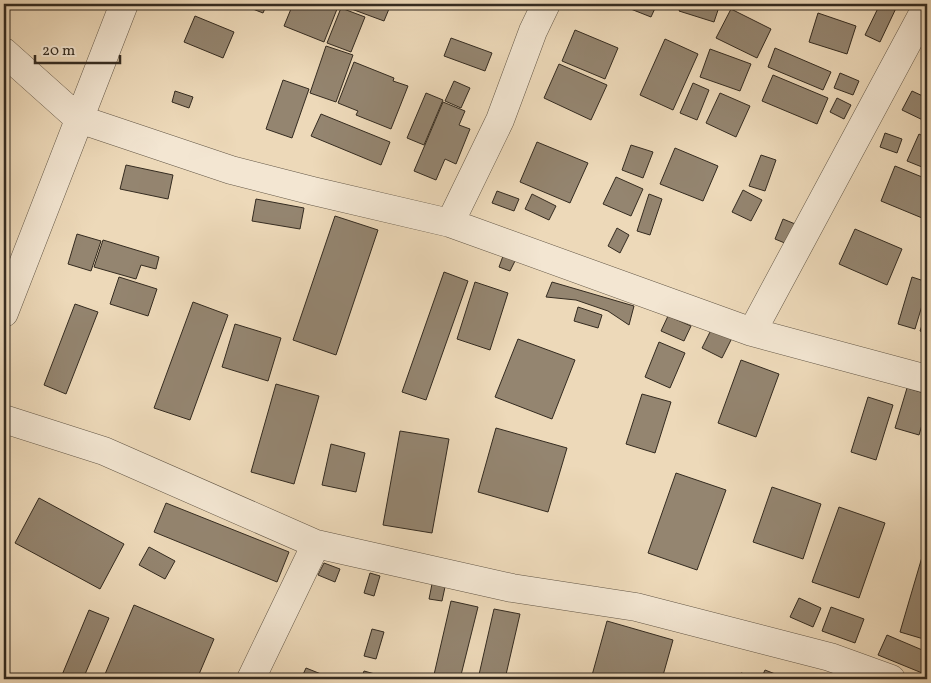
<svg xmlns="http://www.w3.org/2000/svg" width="931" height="683" viewBox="0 0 931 683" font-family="Vollkorn,serif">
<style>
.building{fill:#948570;stroke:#342b20}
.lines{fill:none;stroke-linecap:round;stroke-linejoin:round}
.minor-casing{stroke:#625646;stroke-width:29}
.minor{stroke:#f3e6d2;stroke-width:28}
</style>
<rect width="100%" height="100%" fill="#edd9b9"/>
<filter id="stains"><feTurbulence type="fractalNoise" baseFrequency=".004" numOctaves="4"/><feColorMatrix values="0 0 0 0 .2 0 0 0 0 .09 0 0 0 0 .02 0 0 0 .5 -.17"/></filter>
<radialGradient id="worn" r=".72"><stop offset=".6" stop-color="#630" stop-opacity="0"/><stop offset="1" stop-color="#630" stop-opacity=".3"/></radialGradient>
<path class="building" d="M 240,4 L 267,4 L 263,13 Z
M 293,4 L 339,4 L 324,42 L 284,26 Z
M 347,4 L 391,4 L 384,21 L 346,7 Z
M 618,4 L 657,4 L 651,17 Z
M 682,4 L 720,4 L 714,22 L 679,11 Z
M 880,4 L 898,4 L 880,42 L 865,35 Z
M 341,8 L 365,17 L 351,52 L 327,43 Z
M 731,9 L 771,29 L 757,58 L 716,38 Z
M 818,13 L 856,26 L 847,54 L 809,42 Z
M 195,16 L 234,32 L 223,58 L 184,42 Z
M 575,30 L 618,48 L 605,79 L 562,61 Z
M 451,38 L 492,53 L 485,71 L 444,56 Z
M 665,39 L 698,54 L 673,110 L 640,95 Z
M 326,46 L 353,55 L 336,102 L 310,93 Z
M 775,48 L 831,72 L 823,90 L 768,67 Z
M 710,49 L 751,64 L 740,91 L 700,77 Z
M 354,62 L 394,78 L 393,81 L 408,86 L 391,129 L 356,115 L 358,111 L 338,103 Z
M 559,64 L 607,85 L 591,120 L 544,98 Z
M 927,65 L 927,80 L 922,77 Z
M 840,73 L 859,81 L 853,95 L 834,88 Z
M 773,75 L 828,98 L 817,124 L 762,101 Z
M 283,80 L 309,89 L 292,138 L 266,129 Z
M 454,81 L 470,88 L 461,108 L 445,101 Z
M 693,83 L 709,90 L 697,120 L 680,113 Z
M 175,91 L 193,97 L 189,108 L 172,102 Z
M 912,91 L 927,98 L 927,122 L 902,110 Z
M 426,93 L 443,100 L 424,145 L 407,138 Z
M 720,93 L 750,106 L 736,137 L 706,123 Z
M 837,98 L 851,105 L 844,119 L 830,112 Z
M 443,102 L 465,111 L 459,125 L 470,129 L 456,164 L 445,159 L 436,180 L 414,171 Z
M 321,114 L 390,142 L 381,165 L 311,136 Z
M 885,133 L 902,139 L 897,153 L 880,147 Z
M 919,134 L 927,138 L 927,169 L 907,161 Z
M 537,142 L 588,163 L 570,203 L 520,182 Z
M 631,145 L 653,152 L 643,178 L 622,170 Z
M 675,148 L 718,166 L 703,201 L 660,184 Z
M 761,155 L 776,160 L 765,191 L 749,186 Z
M 126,165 L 173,175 L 168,199 L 120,189 Z
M 895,166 L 927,179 L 927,220 L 881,201 Z
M 616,177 L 643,189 L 631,216 L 603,204 Z
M 743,190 L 762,200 L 751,221 L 732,212 Z
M 497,191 L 519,199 L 514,211 L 492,203 Z
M 532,194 L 556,206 L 549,220 L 525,209 Z
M 649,194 L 662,199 L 650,235 L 637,231 Z
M 256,199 L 304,208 L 300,229 L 252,221 Z
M 335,216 L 378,230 L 336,355 L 293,340 Z
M 783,219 L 800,226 L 792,246 L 775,239 Z
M 617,228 L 629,235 L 620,253 L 608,246 Z
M 855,229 L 902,249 L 887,285 L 839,264 Z
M 77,234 L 101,241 L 91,271 L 68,264 Z
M 103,240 L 159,257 L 156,269 L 141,265 L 136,279 L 94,267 Z
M 503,256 L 515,261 L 510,271 L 499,267 Z
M 444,272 L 468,281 L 426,400 L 402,392 Z
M 119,277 L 157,289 L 148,316 L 110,304 Z
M 912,277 L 927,282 L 927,289 L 915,329 L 898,324 Z
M 475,282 L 508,293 L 490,350 L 457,339 Z
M 552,282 L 634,306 L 629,325 L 608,311 L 576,300 L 546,297 Z
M 193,302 L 228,315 L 190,420 L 154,408 Z
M 75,304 L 98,312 L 66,394 L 44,385 Z
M 578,307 L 602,315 L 598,328 L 574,321 Z
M 927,311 L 927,334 L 920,331 Z
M 668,316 L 691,326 L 684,341 L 661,331 Z
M 235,324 L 281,338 L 268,381 L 222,367 Z
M 712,328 L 732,338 L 722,358 L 702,348 Z
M 518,339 L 575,360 L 552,419 L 495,397 Z
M 659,342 L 685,353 L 670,388 L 645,377 Z
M 741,360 L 779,374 L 756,437 L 718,423 Z
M 276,384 L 319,396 L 294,484 L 251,472 Z
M 907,388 L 927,394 L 927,408 L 919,435 L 895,428 Z
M 642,394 L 671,402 L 655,453 L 626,444 Z
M 868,397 L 893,405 L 876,460 L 851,452 Z
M 496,428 L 567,448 L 548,512 L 478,492 Z
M 400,431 L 449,439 L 432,533 L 383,525 Z
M 331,444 L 365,453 L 356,492 L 322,485 Z
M 676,473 L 726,490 L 697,570 L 648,553 Z
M 772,487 L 821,504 L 803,559 L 753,542 Z
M 39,498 L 124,544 L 100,589 L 15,543 Z
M 166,503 L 289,552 L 277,582 L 154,532 Z
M 839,507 L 885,523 L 859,598 L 812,582 Z
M 927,540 L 927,640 L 900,632 Z
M 149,547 L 175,561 L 165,579 L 139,565 Z
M 324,563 L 340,569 L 335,582 L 318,575 Z
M 370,573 L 380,576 L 374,596 L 364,593 Z
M 432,584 L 445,587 L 442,601 L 429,599 Z
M 799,598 L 821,608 L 813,627 L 790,617 Z
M 451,601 L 478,607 L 460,679 L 433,679 Z
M 134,605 L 214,639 L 197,679 L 103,679 Z
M 831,607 L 864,619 L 855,643 L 822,631 Z
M 494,609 L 520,614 L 505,679 L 478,679 Z
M 89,610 L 109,618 L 83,679 L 73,679 L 62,675 Z
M 607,621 L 673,640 L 662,679 L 591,679 Z
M 372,629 L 384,632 L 376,659 L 364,656 Z
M 887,635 L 927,652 L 927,675 L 878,655 Z
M 306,668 L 331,678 L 330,679 L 301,679 Z
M 765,670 L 788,679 L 761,679 Z
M 364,671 L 393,679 L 361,679 Z
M 741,673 L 752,676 L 751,679 L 739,679 Z"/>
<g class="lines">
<g class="minor-casing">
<path id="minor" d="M 4,52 L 79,119 L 231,170 L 313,191 L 450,223 L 752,332 L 927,379
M 450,223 L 500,120 L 533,31 L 546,4
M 4,313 L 124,4
M 752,332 L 927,6
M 4,419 L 104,451 L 316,544 L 512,588 L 636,607 L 830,657 L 891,679
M 251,679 L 316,544"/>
</g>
<use href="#minor" class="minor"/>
</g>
<rect width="931" height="683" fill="none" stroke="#edd9b9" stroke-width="20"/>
<rect x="5" y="5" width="921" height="673" fill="none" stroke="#342b20" stroke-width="2.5"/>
<rect x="10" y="10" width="911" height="663" fill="none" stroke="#342b20"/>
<path d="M35 55v8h85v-8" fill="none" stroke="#342b20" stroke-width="2.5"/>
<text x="42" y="55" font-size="15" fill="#342b20" stroke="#f3e6d2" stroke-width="4" paint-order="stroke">20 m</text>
<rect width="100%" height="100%" filter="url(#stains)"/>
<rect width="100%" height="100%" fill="url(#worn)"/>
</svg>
